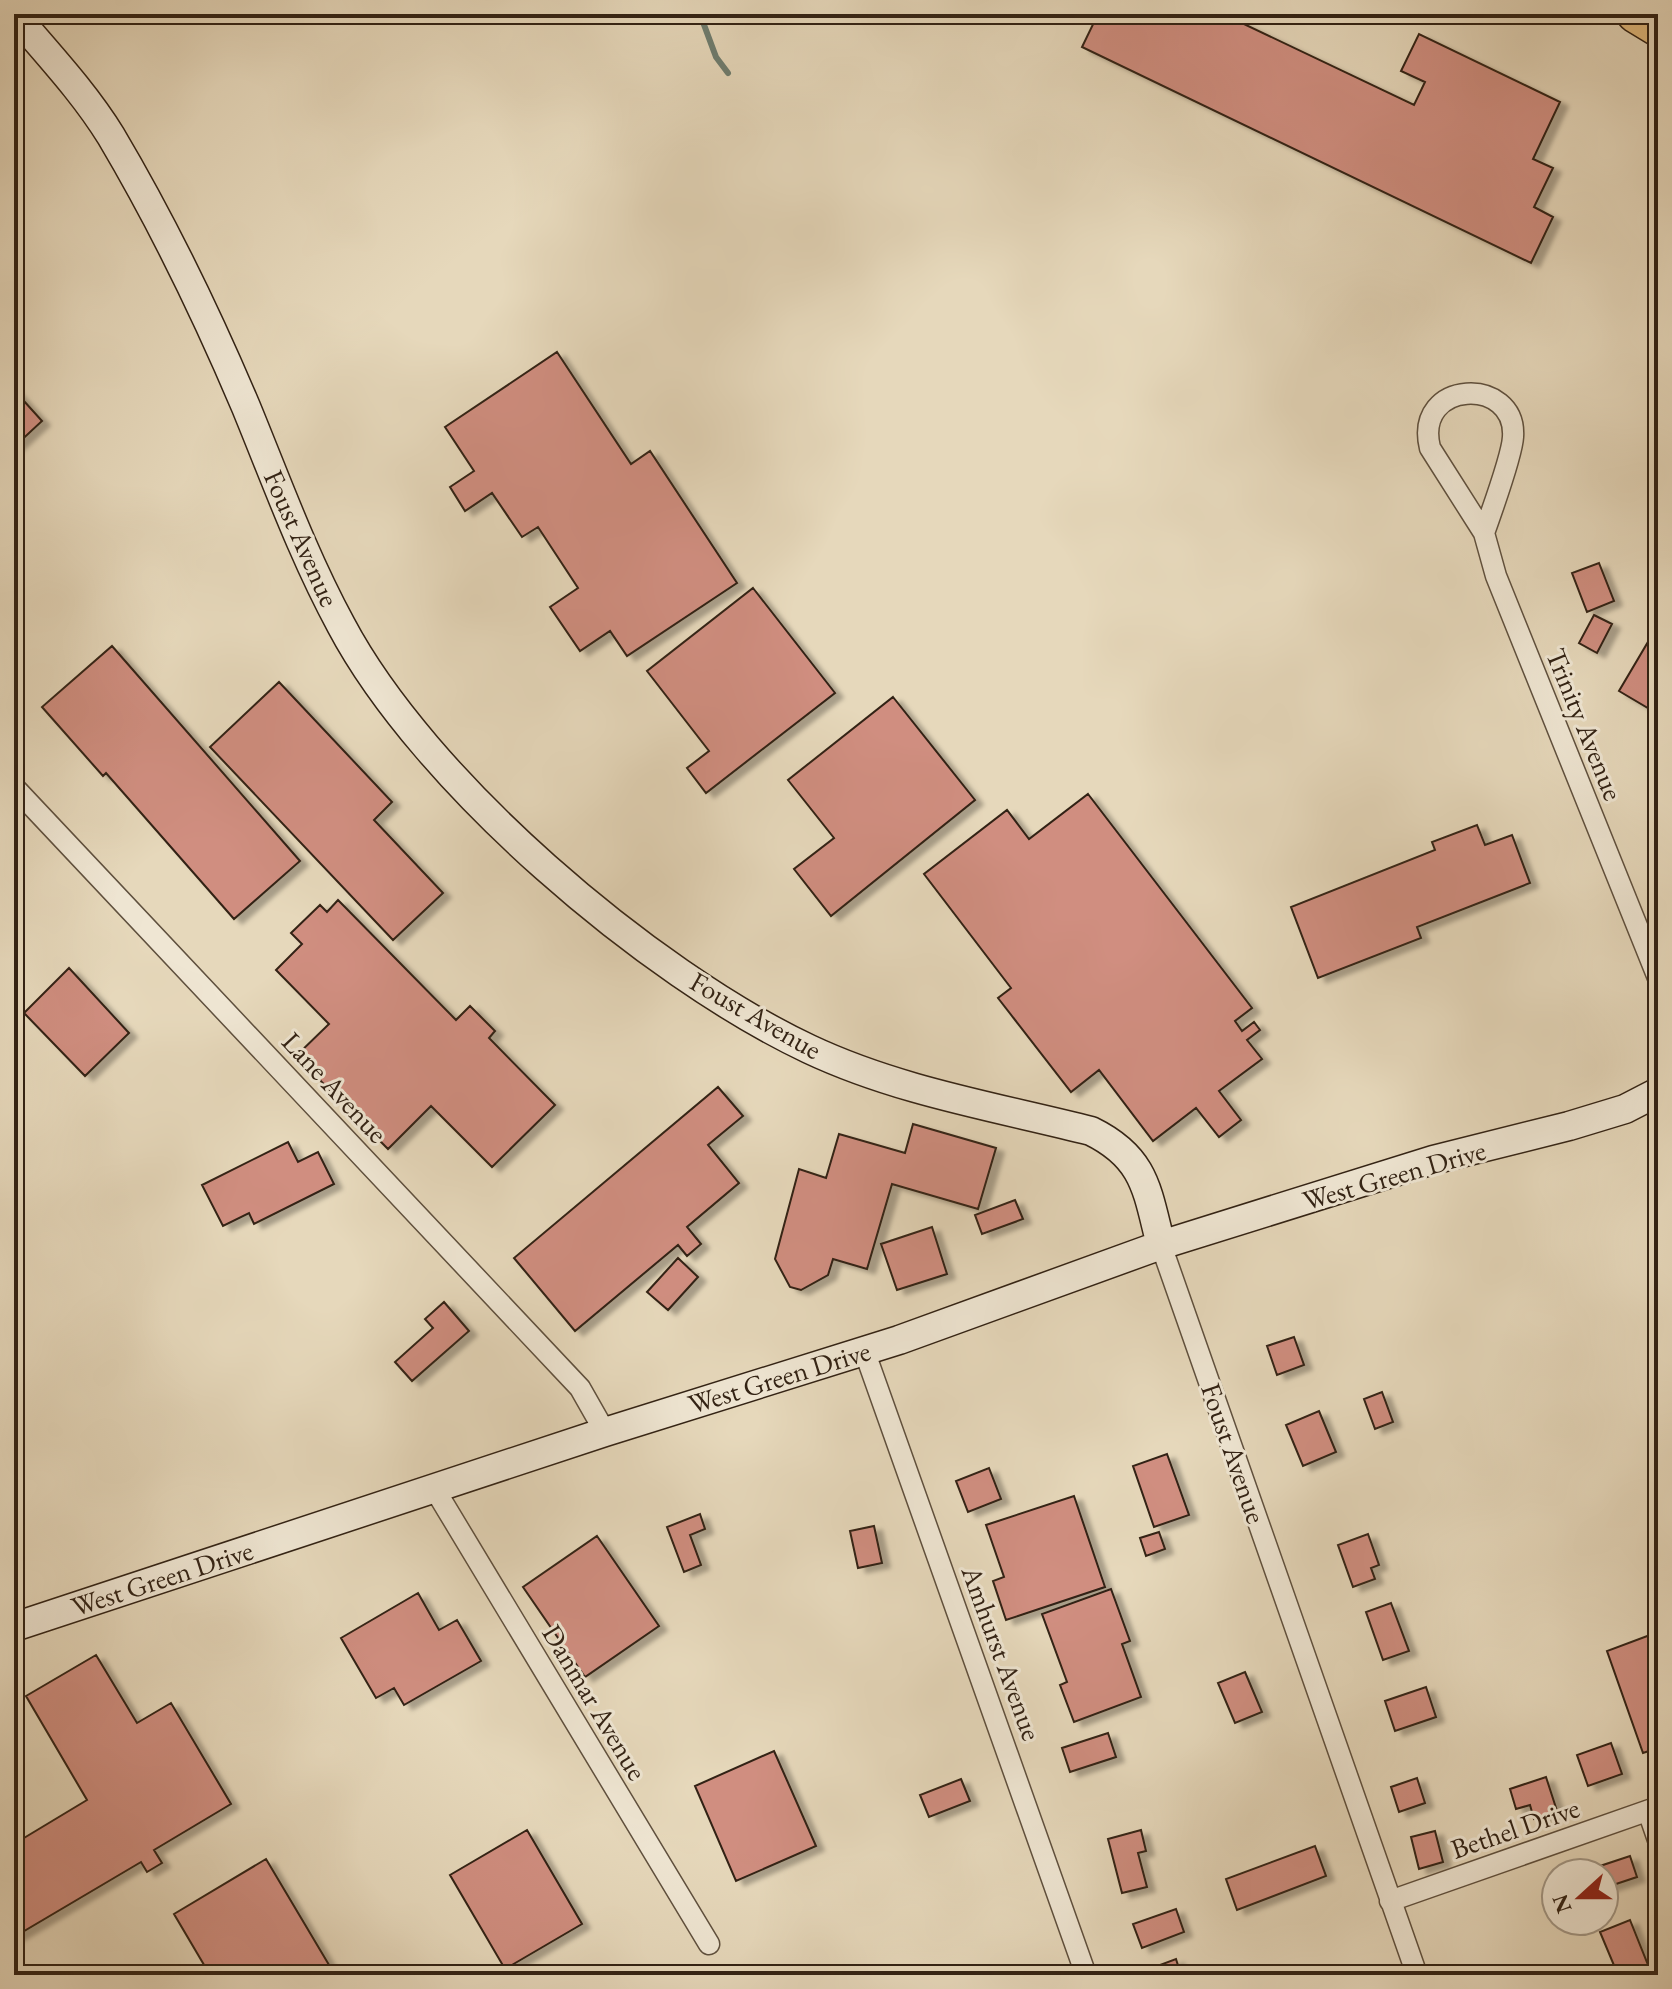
<svg xmlns="http://www.w3.org/2000/svg" width="1672" height="1989" viewBox="0 0 1672 1989" font-family="'EB Garamond',serif">
<style>
.lines{fill:none;stroke-linecap:round;stroke-linejoin:round}
.stream{stroke:#6e7d70;stroke-width:6}
.building{fill:#d08e80;stroke:#322214;stroke-width:2;filter:url(#shadow)}
.street-casing{stroke:#5f503e;stroke-width:23}
.secondary-casing{stroke:#322214;stroke-width:31}
.highway-casing{stroke:#322214;stroke-width:39}
.street{stroke:#efe6d3;stroke-width:20}
.secondary{stroke:#efe6d3;stroke-width:28}
.highway{stroke:#e3bc7e;stroke-width:36}
.labels{text-anchor:middle;stroke-width:6;stroke-linejoin:round;paint-order:stroke}
.street-label{font-size:28px;fill:#322214;stroke:#efe6d3}
</style>
<defs>
<filter id="shadow"><feDropShadow dx="8" dy="4.5" stdDeviation="2" flood-color="#0004"/></filter>
</defs>
<rect width="100%" height="100%" fill="#e6d8bb"/>
<filter id="stains"><feTurbulence type="fractalNoise" baseFrequency=".0025" numOctaves="4"/><feColorMatrix values="0 0 0 0 .2 0 0 0 0 .09 0 0 0 0 .02 0 0 0 .5 -.17"/></filter>
<radialGradient id="worn" r=".72"><stop offset=".6" stop-color="#630" stop-opacity="0"/><stop offset="1" stop-color="#630" stop-opacity=".3"/></radialGradient>
<g class="lines">
<path class="stream" d="M 700,14 L 716,57 L 728,73"/>
</g>
<path class="building" d="M 1098,14 L 1223,14 L 1414,105 L 1425,82 L 1401,71 L 1419,34 L 1560,102 L 1533,159 L 1553,168 L 1534,207 L 1553,217 L 1531,263 L 1082,47 Z
M 557,352 L 631,464 L 650,451 L 737,583 L 627,656 L 610,631 L 580,651 L 550,607 L 578,588 L 538,527 L 522,537 L 492,493 L 465,511 L 450,487 L 474,471 L 445,427 Z
M 14,390 L 42,421 L 14,447 Z
M 1599,563 L 1614,601 L 1587,612 L 1572,573 Z
M 753,588 L 835,693 L 706,793 L 687,768 L 709,751 L 647,671 Z
M 1594,615 L 1612,624 L 1597,653 L 1579,643 Z
M 1658,625 L 1658,714 L 1619,691 Z
M 112,646 L 300,861 L 234,919 L 106,773 L 103,776 L 42,707 Z
M 279,682 L 392,802 L 374,820 L 443,893 L 393,940 L 210,747 Z
M 893,697 L 975,800 L 831,916 L 794,869 L 834,838 L 788,780 Z
M 1088,794 L 1252,1008 L 1235,1021 L 1242,1031 L 1254,1022 L 1260,1030 L 1247,1040 L 1262,1059 L 1219,1091 L 1241,1120 L 1219,1137 L 1196,1108 L 1153,1141 L 1099,1070 L 1071,1092 L 998,998 L 1011,988 L 924,874 L 1007,810 L 1029,839 Z
M 1477,825 L 1485,845 L 1512,835 L 1530,883 L 1417,927 L 1421,938 L 1318,978 L 1291,907 L 1435,850 L 1432,842 Z
M 338,900 L 456,1020 L 470,1006 L 495,1031 L 489,1038 L 555,1105 L 492,1167 L 431,1106 L 388,1149 L 296,1056 L 329,1024 L 276,970 L 302,944 L 291,933 L 320,905 L 327,912 Z
M 69,968 L 129,1033 L 85,1076 L 24,1013 Z
M 718,1087 L 743,1116 L 708,1145 L 739,1183 L 687,1227 L 701,1244 L 687,1256 L 678,1245 L 575,1331 L 514,1258 Z
M 913,1124 L 996,1148 L 978,1209 L 892,1184 L 867,1269 L 833,1259 L 828,1275 L 801,1290 L 790,1287 L 775,1259 L 799,1169 L 826,1178 L 839,1134 L 905,1153 Z
M 288,1142 L 298,1162 L 318,1152 L 334,1184 L 254,1224 L 249,1213 L 223,1226 L 202,1185 Z
M 1015,1200 L 1023,1219 L 982,1234 L 975,1215 Z
M 932,1227 L 947,1274 L 897,1290 L 881,1244 Z
M 678,1258 L 698,1277 L 668,1310 L 647,1292 Z
M 444,1302 L 469,1331 L 412,1381 L 395,1362 L 433,1328 L 425,1319 Z
M 1294,1337 L 1304,1365 L 1277,1375 L 1267,1346 Z
M 1382,1392 L 1393,1422 L 1375,1429 L 1364,1399 Z
M 1319,1411 L 1336,1452 L 1303,1466 L 1286,1425 Z
M 1167,1454 L 1189,1515 L 1154,1527 L 1133,1466 Z
M 989,1468 L 1001,1499 L 968,1512 L 956,1481 Z
M 1074,1496 L 1105,1587 L 1006,1620 L 993,1581 L 1004,1577 L 986,1525 Z
M 700,1514 L 705,1529 L 690,1535 L 701,1565 L 684,1572 L 667,1527 Z
M 874,1526 L 882,1563 L 858,1568 L 850,1531 Z
M 1159,1532 L 1165,1549 L 1146,1556 L 1140,1538 Z
M 1368,1534 L 1379,1565 L 1371,1568 L 1375,1579 L 1353,1587 L 1338,1545 Z
M 597,1536 L 659,1626 L 585,1677 L 523,1587 Z
M 1111,1589 L 1130,1641 L 1122,1644 L 1141,1697 L 1074,1722 L 1060,1685 L 1067,1682 L 1042,1614 Z
M 418,1593 L 439,1630 L 457,1620 L 481,1661 L 404,1705 L 394,1688 L 376,1698 L 341,1638 Z
M 1391,1603 L 1409,1651 L 1383,1660 L 1366,1612 Z
M 1658,1632 L 1658,1748 L 1643,1753 L 1607,1651 Z
M 96,1655 L 137,1723 L 171,1703 L 231,1804 L 154,1850 L 162,1863 L 147,1872 L 141,1862 L 14,1937 L 14,1844 L 87,1800 L 26,1696 Z
M 1245,1672 L 1262,1712 L 1235,1723 L 1218,1683 Z
M 1426,1687 L 1436,1717 L 1395,1731 L 1385,1701 Z
M 1108,1733 L 1116,1757 L 1070,1772 L 1062,1748 Z
M 1611,1743 L 1622,1774 L 1588,1786 L 1577,1755 Z
M 774,1751 L 816,1846 L 736,1881 L 695,1786 Z
M 1546,1777 L 1557,1811 L 1534,1819 L 1530,1805 L 1516,1809 L 1510,1789 Z
M 1417,1778 L 1425,1803 L 1399,1812 L 1391,1787 Z
M 961,1779 L 970,1801 L 929,1817 L 920,1795 Z
M 527,1830 L 582,1924 L 505,1969 L 450,1875 Z
M 1141,1830 L 1146,1851 L 1138,1853 L 1147,1887 L 1122,1893 L 1108,1839 Z
M 1435,1831 L 1443,1862 L 1419,1869 L 1411,1837 Z
M 1315,1846 L 1326,1876 L 1237,1910 L 1226,1879 Z
M 1630,1856 L 1637,1877 L 1607,1887 L 1600,1866 Z
M 266,1859 L 335,1975 L 210,1975 L 174,1914 Z
M 1176,1909 L 1184,1932 L 1142,1948 L 1133,1924 Z
M 1630,1920 L 1648,1965 L 1618,1975 L 1600,1932 Z
M 1176,1959 L 1181,1975 L 1151,1975 L 1149,1969 Z"/>
<g class="lines">
<g class="street-casing">
<path id="street" d="M 1484,533 C 1491,513 1512,456 1513,437 C 1517,376 1413,379 1430,448 L 1484,533 L 1496,576 L 1658,978
M 14,787 L 580,1388 L 605,1432
M 1161,1245 L 1417,1975
M 864,1350 L 1086,1975
M 434,1488 L 709,1944
M 1648,1811 L 1658,1840
M 1390,1901 L 1658,1807"/>
</g>
<g class="secondary-casing">
<path id="secondary" d="M 14,14 C 47,53 84,92 111,136 C 162,222 207,315 246,407 C 276,480 303,555 341,625 C 424,782 648,973 809,1049 C 898,1091 996,1107 1091,1131 C 1146,1158 1147,1191 1161,1245
M 14,1627 L 605,1432 L 899,1340 L 1161,1245 L 1433,1160 L 1569,1126 L 1625,1109 L 1658,1092"/>
</g>
<g class="highway-casing">
<path id="highway" d="M 1635,14 L 1658,28"/>
</g>
<use href="#street" class="street"/>
<use href="#secondary" class="secondary"/>
<use href="#highway" class="highway"/>
</g>
<g class="labels">
<g class="street-label">
<text transform="translate(302 538) rotate(66)" y="10">Foust Avenue</text>
<text transform="translate(1585 724) rotate(68)" y="10">Trinity Avenue</text>
<text transform="translate(756 1015) rotate(30)" y="10">Foust Avenue</text>
<text transform="translate(335 1087) rotate(47)" y="10">Lane Avenue</text>
<text transform="translate(1394 1175) rotate(-16)" y="10">West Green Drive</text>
<text transform="translate(779 1377) rotate(-17)" y="10">West Green Drive</text>
<text transform="translate(1234 1453) rotate(71)" y="10">Foust Avenue</text>
<text transform="translate(162 1578) rotate(-18)" y="10">West Green Drive</text>
<text transform="translate(1002 1653) rotate(70)" y="10">Amhurst Avenue</text>
<text transform="translate(595 1702) rotate(59)" y="10">Danmar Avenue</text>
<text transform="translate(1515 1828) rotate(-19)" y="10">Bethel Drive</text>
</g>
</g>
<rect width="1672" height="1989" fill="none" stroke="#e6d8bb" stroke-width="48"/>
<rect x="16" y="16" width="1640" height="1957" fill="none" stroke="#322214" stroke-width="4"/>
<rect x="24" y="24" width="1624" height="1941" fill="none" stroke="#322214" stroke-width="2"/>
<g transform="translate(1580 1897) rotate(249)"><circle r="38" fill="#efe6d3" stroke="#a39887" stroke-width="2"/>
<path d="M0-6L14 30L0 20L-14 30Z" fill="#8f2418"/>
<text y="-12" font-size="22" font-weight="bold" text-anchor="middle" fill="#322214">N</text>
</g>
<rect width="100%" height="100%" filter="url(#stains)"/>
<rect width="100%" height="100%" fill="url(#worn)"/>
</svg>
